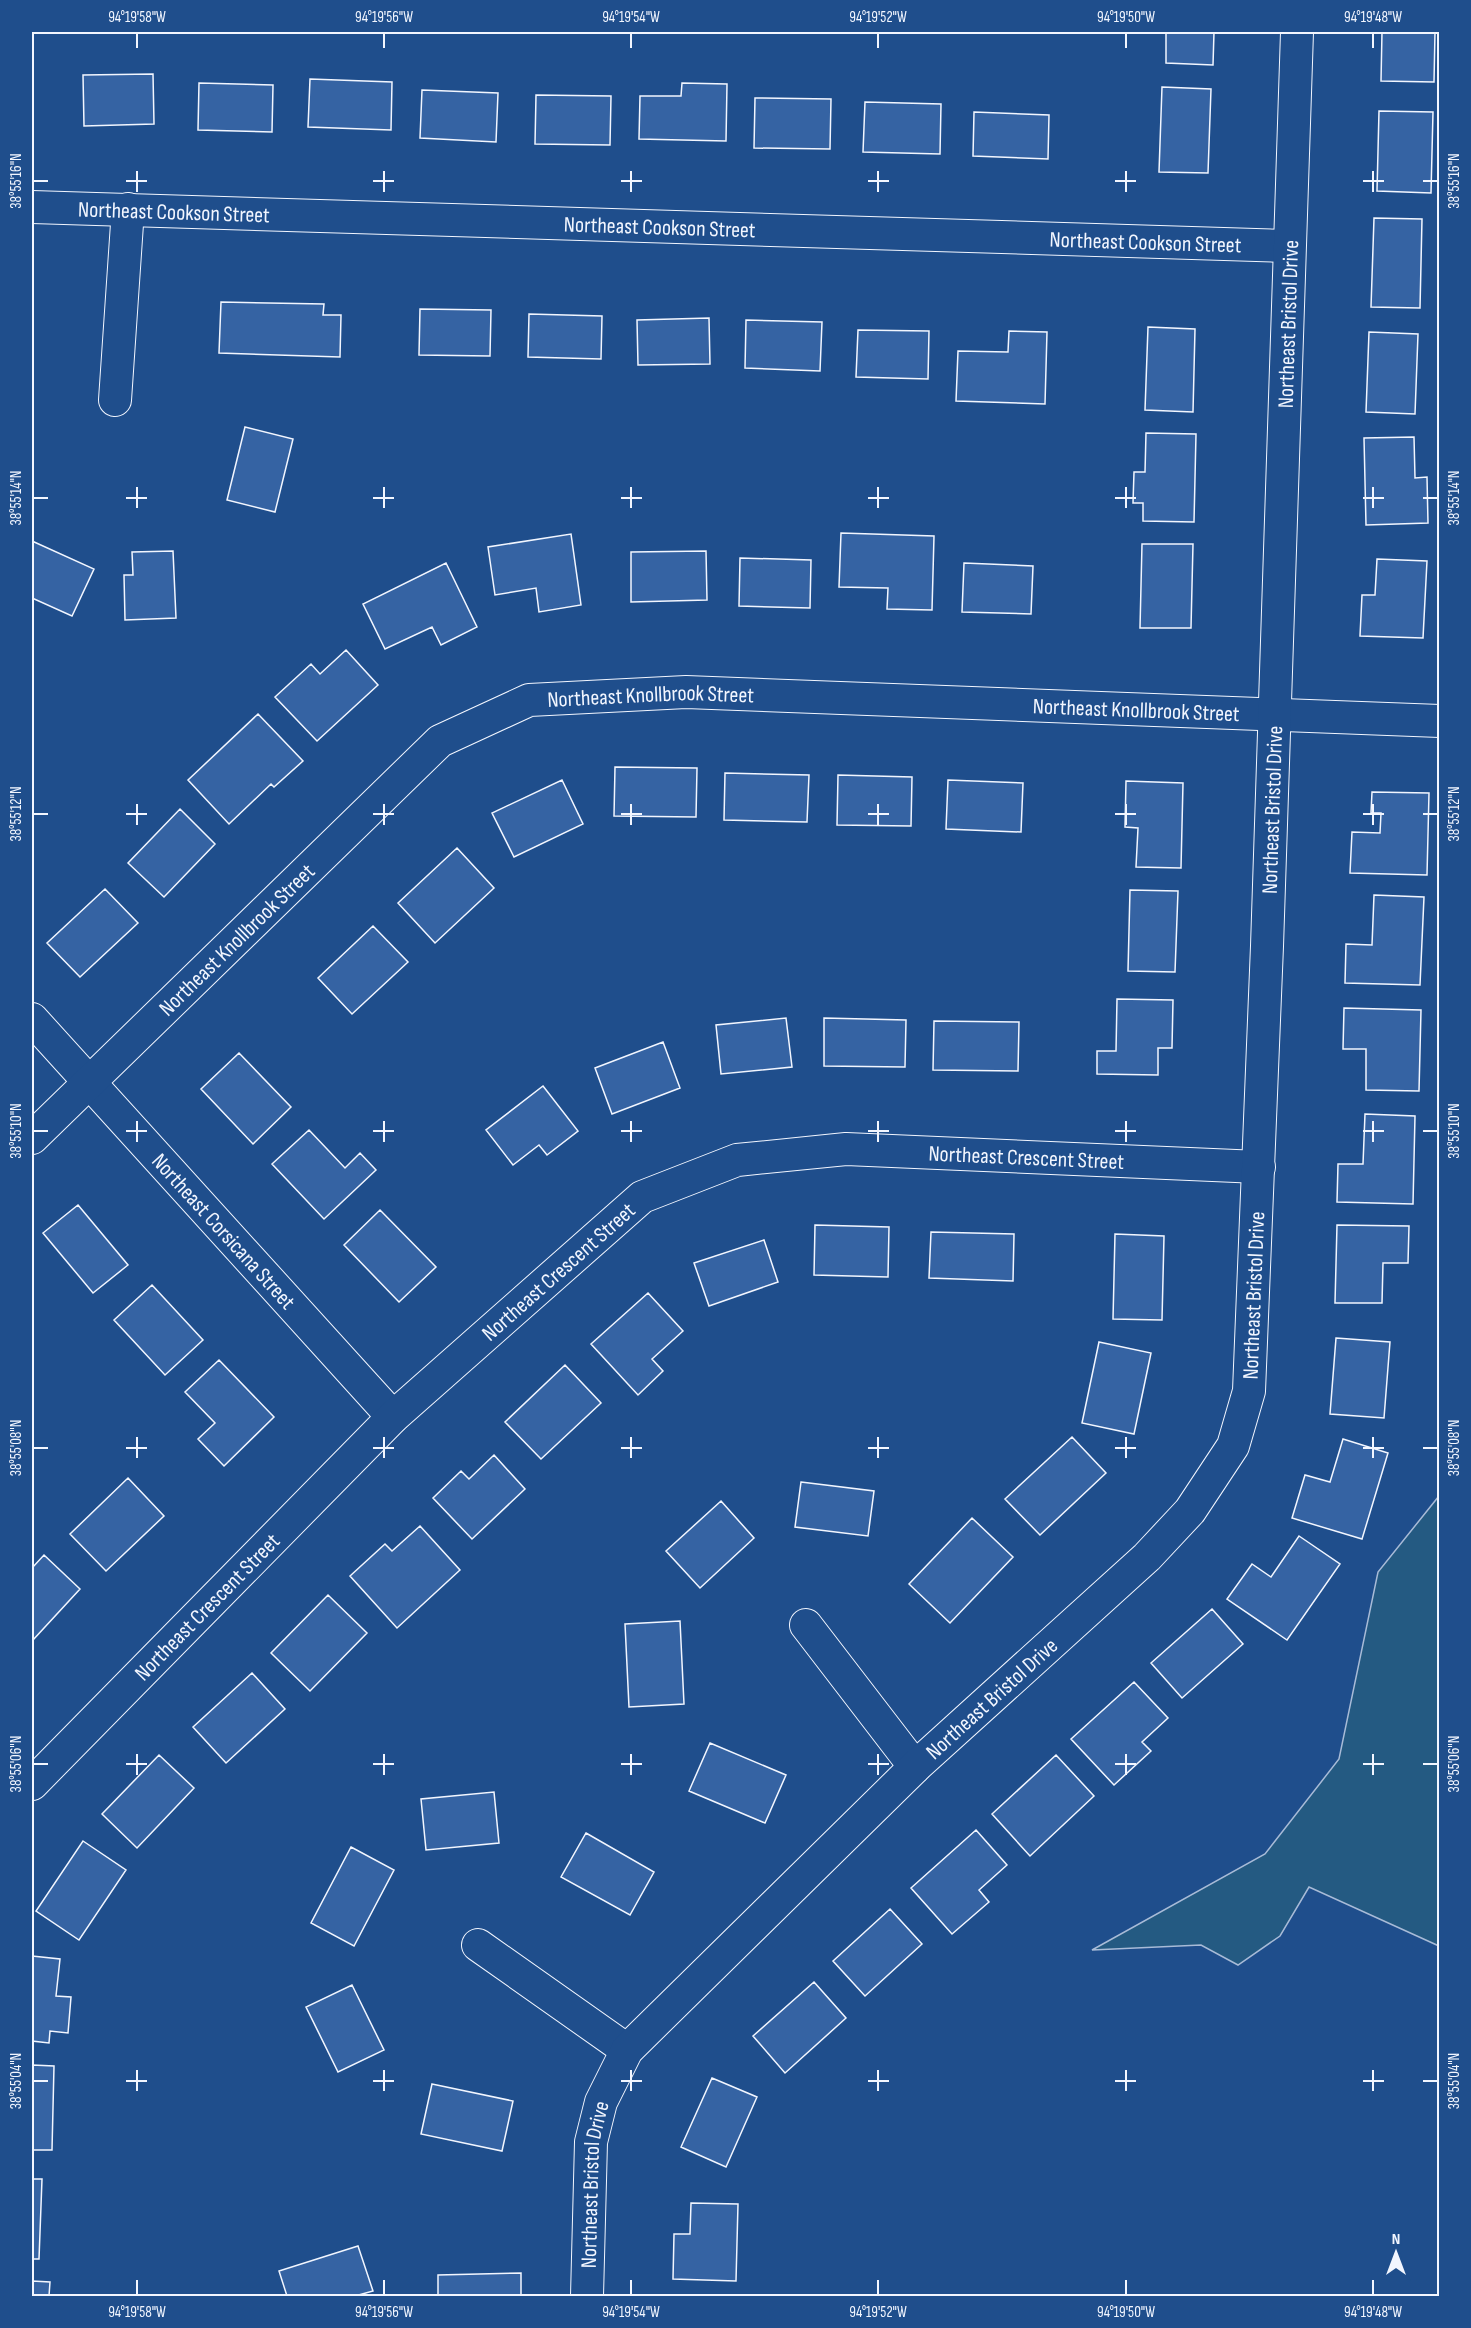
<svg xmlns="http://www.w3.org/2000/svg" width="1471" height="2328" viewBox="0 0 1471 2328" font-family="'Sofia Sans Condensed',sans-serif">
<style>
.green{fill:#245a82;stroke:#a8bbd7;stroke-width:1.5}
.building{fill:#3563a3;stroke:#f2f6ff;stroke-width:1.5}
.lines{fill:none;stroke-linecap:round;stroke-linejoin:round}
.minor-casing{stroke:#f2f6ff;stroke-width:34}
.minor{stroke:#1f4e8c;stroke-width:32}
.ticks{fill:none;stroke:#f2f6ff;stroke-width:2}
.labels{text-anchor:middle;stroke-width:4.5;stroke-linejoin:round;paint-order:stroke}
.street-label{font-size:22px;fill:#f2f6ff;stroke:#1f4e8c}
.neatline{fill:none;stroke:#f2f6ff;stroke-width:2}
.ticks-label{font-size:15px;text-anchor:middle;fill:#f2f6ff}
</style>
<rect width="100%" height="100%" fill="#1f4e8c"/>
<path class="green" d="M 1439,1496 L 1439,1946 L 1309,1887 L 1280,1936 L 1238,1965 L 1201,1945 L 1092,1950 L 1265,1854 L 1339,1759 L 1378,1572 Z"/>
<path class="building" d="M 1166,32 L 1214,32 L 1213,65 L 1166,63 Z
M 1382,32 L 1435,32 L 1434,82 L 1381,81 Z
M 153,74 L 154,124 L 84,126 L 83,75 Z
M 310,79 L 392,82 L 391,130 L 308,127 Z
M 199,83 L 273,85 L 272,132 L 198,130 Z
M 682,83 L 727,84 L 726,141 L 639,139 L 640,96 L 681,96 Z
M 1162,87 L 1211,89 L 1208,173 L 1159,172 Z
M 422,90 L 498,93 L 496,142 L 420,138 Z
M 536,95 L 611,96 L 610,145 L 535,144 Z
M 755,98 L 831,99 L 830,149 L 754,148 Z
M 865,102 L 941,104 L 940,154 L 863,152 Z
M 1379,111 L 1433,112 L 1431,193 L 1377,191 Z
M 974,112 L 1049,115 L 1048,159 L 973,156 Z
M 1374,218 L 1422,219 L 1420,308 L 1371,307 Z
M 221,302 L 324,304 L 323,315 L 341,315 L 340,357 L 219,353 Z
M 420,309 L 491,310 L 490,356 L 419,355 Z
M 529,314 L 602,316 L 601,359 L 528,357 Z
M 709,318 L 710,364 L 638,365 L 637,320 Z
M 746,320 L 822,322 L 820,371 L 745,368 Z
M 1148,327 L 1195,329 L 1193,412 L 1145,410 Z
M 858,330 L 929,331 L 928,379 L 856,377 Z
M 1009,331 L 1047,332 L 1045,404 L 956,401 L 958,351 L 1008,352 Z
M 1369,332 L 1418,334 L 1415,414 L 1366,412 Z
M 245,427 L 293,439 L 275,512 L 227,500 Z
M 1146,433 L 1196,434 L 1194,522 L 1143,521 L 1143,503 L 1133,503 L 1134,472 L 1145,472 Z
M 1414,437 L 1415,478 L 1427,477 L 1428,523 L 1366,525 L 1364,438 Z
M 841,533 L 934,536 L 932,610 L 887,609 L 888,588 L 839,587 Z
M 571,534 L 581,605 L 539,612 L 536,588 L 495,595 L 488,547 Z
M 32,541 L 94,569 L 72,616 L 32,598 Z
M 1142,544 L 1193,544 L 1191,628 L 1140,628 Z
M 173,551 L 176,618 L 125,620 L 124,575 L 133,575 L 132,552 Z
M 706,551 L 707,600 L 631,602 L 631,552 Z
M 740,558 L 811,560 L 810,608 L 739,606 Z
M 1377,559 L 1427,561 L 1423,638 L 1360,636 L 1362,595 L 1375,595 Z
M 446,563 L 477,627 L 441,645 L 432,627 L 385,649 L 363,604 Z
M 964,563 L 1033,566 L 1031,614 L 962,612 Z
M 346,650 L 378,685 L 317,741 L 275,697 L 311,664 L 320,674 Z
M 258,714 L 303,761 L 274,787 L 271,784 L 229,824 L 188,780 Z
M 615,767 L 697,768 L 696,817 L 614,816 Z
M 725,773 L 809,775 L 807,822 L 724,820 Z
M 838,775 L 912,777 L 911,826 L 837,825 Z
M 562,780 L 583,824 L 514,857 L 492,813 Z
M 948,780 L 1023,783 L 1021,832 L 946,829 Z
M 1126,781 L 1183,783 L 1181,868 L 1136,867 L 1138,828 L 1125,827 Z
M 1372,792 L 1429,793 L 1427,875 L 1350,873 L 1352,832 L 1380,833 L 1381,813 L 1371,813 Z
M 180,809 L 215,844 L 164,897 L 128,863 Z
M 457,848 L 494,888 L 435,943 L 398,903 Z
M 105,889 L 138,923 L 80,977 L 47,943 Z
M 1130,890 L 1178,891 L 1175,972 L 1128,971 Z
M 1374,895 L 1424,897 L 1420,985 L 1345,983 L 1346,944 L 1372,945 Z
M 373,926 L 408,962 L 352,1014 L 318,978 Z
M 1117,999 L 1173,1000 L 1172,1048 L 1158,1048 L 1158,1075 L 1097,1074 L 1097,1051 L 1116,1051 Z
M 1344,1008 L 1421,1010 L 1419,1091 L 1366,1090 L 1366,1049 L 1343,1049 Z
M 786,1018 L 792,1067 L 721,1074 L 716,1025 Z
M 824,1018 L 906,1020 L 905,1067 L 824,1066 Z
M 934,1021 L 1019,1022 L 1018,1071 L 933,1070 Z
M 663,1042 L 680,1088 L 612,1114 L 595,1068 Z
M 239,1053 L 291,1107 L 253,1144 L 201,1089 Z
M 543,1086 L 578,1131 L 547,1155 L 539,1145 L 513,1165 L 486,1130 Z
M 1365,1114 L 1415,1116 L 1413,1204 L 1337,1202 L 1338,1164 L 1363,1164 Z
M 309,1130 L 345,1168 L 360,1153 L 376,1170 L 324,1219 L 272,1164 Z
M 78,1205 L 128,1265 L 93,1293 L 43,1233 Z
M 380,1210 L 436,1267 L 399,1302 L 344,1245 Z
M 815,1225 L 889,1227 L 888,1277 L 814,1275 Z
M 1337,1225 L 1409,1226 L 1408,1263 L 1383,1263 L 1382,1303 L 1335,1303 Z
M 931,1232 L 1014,1234 L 1013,1281 L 929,1278 Z
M 1115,1234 L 1164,1236 L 1162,1320 L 1113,1319 Z
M 764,1240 L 778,1282 L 709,1306 L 694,1263 Z
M 152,1285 L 203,1340 L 165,1375 L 114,1320 Z
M 648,1293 L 683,1331 L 652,1359 L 663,1371 L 638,1395 L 591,1344 Z
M 1336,1338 L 1390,1342 L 1384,1418 L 1330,1414 Z
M 1099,1342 L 1151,1353 L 1134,1434 L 1082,1423 Z
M 219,1360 L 274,1417 L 224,1466 L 198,1439 L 215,1423 L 185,1392 Z
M 565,1365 L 601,1403 L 541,1459 L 505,1422 Z
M 1072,1437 L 1106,1473 L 1040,1535 L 1005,1499 Z
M 1343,1439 L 1388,1453 L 1362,1539 L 1292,1518 L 1305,1475 L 1330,1482 Z
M 494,1455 L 525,1489 L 472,1539 L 433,1498 L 461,1471 L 469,1479 Z
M 128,1478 L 164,1516 L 106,1571 L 70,1534 Z
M 801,1482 L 874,1491 L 868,1536 L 795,1527 Z
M 721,1501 L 754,1538 L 700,1588 L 666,1551 Z
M 972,1518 L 1013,1557 L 950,1623 L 909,1584 Z
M 420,1526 L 460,1570 L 397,1628 L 350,1576 L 385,1544 L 392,1551 Z
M 1299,1536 L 1340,1564 L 1287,1640 L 1227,1599 L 1252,1564 L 1271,1577 Z
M 44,1555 L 80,1589 L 32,1641 L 32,1568 Z
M 328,1595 L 367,1633 L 310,1691 L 271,1653 Z
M 1212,1609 L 1243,1644 L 1182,1698 L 1151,1663 Z
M 680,1621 L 684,1704 L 629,1707 L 625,1624 Z
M 252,1673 L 285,1709 L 226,1763 L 193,1727 Z
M 1134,1682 L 1168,1718 L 1142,1742 L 1151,1751 L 1114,1785 L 1071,1739 Z
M 710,1743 L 786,1775 L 765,1823 L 689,1791 Z
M 159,1755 L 194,1788 L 137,1848 L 102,1814 Z
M 1056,1755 L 1094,1796 L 1030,1856 L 992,1814 Z
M 494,1792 L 499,1843 L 426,1850 L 421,1799 Z
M 976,1830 L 1007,1865 L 979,1890 L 989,1902 L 952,1934 L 911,1888 Z
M 586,1833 L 654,1872 L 630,1915 L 561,1877 Z
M 83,1841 L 126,1870 L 79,1940 L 36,1911 Z
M 351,1847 L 394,1870 L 354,1946 L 311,1923 Z
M 890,1909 L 922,1944 L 865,1996 L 833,1961 Z
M 32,1956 L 60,1959 L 56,1996 L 71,1997 L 68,2033 L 50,2031 L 49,2043 L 32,2041 Z
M 814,1982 L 846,2018 L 785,2073 L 753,2036 Z
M 352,1985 L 384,2050 L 338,2072 L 306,2007 Z
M 32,2065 L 54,2066 L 52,2150 L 32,2150 Z
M 712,2078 L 757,2097 L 726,2167 L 681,2147 Z
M 432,2084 L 513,2101 L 502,2151 L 421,2134 Z
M 32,2179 L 42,2179 L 39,2259 L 32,2259 Z
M 691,2203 L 738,2204 L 736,2281 L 673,2279 L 674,2234 L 690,2234 Z
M 358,2246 L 373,2291 L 355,2296 L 287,2296 L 279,2271 Z
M 521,2273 L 521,2296 L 438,2296 L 438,2275 Z
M 32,2281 L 50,2282 L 49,2296 L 32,2296 Z"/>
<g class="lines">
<g class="minor-casing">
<g id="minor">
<path id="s1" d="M 32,207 L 1288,246"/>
<path d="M 115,400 L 128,209"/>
<path id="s2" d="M 32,1019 L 393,1417"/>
<path id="s3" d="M 32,1138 L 440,741 L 529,700 L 686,692 L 1440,721"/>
<path d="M 806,1625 L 915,1767"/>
<path id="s4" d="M 32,1784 L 393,1417 L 642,1197 L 737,1160 L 846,1149 L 1259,1167"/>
<path d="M 478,1945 L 627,2050"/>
<path id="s5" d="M 587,2296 L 591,2142 L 601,2102 L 627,2050 L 915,1767 L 1147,1557 L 1190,1511 L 1233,1446 L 1249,1391 L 1267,946 L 1297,32"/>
</g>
</g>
<use href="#minor" class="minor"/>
</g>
<path class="ticks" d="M 137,33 L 137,48M 384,33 L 384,48M 631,33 L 631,48M 878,33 L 878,48M 1126,33 L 1126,48M 1373,33 L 1373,48M 137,171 L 137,192M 384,171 L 384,192M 631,171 L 631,192M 878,171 L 878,192M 1126,171 L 1126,192M 1373,171 L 1373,192M 33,181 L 48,181M 126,181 L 147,181M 373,181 L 394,181M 621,181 L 642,181M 868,181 L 889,181M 1115,181 L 1136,181M 1363,181 L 1384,181M 1423,181 L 1438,181M 137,487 L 137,508M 384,487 L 384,508M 631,487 L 631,508M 878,487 L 878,508M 1126,487 L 1126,508M 1373,487 L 1373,508M 33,498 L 48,498M 126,498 L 147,498M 373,498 L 394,498M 621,498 L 642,498M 868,498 L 889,498M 1115,498 L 1136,498M 1363,498 L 1384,498M 1423,498 L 1438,498M 137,804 L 137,825M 384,804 L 384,825M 631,804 L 631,825M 878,804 L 878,825M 1126,804 L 1126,825M 1373,804 L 1373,825M 33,814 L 48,814M 126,814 L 147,814M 373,814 L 394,814M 621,814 L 642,814M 868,814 L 889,814M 1115,814 L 1136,814M 1363,814 L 1384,814M 1423,814 L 1438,814M 137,1121 L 137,1142M 384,1121 L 384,1142M 631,1121 L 631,1142M 878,1121 L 878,1142M 1126,1121 L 1126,1142M 1373,1121 L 1373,1142M 33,1131 L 48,1131M 126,1131 L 147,1131M 373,1131 L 394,1131M 621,1131 L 642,1131M 868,1131 L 889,1131M 1115,1131 L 1136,1131M 1363,1131 L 1384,1131M 1423,1131 L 1438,1131M 137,1437 L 137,1458M 384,1437 L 384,1458M 631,1437 L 631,1458M 878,1437 L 878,1458M 1126,1437 L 1126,1458M 1373,1437 L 1373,1458M 33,1448 L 48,1448M 126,1448 L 147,1448M 373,1448 L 394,1448M 621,1448 L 642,1448M 868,1448 L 889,1448M 1115,1448 L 1136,1448M 1363,1448 L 1384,1448M 1423,1448 L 1438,1448M 137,1754 L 137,1775M 384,1754 L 384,1775M 631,1754 L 631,1775M 878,1754 L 878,1775M 1126,1754 L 1126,1775M 1373,1754 L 1373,1775M 33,1764 L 48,1764M 126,1764 L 147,1764M 373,1764 L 394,1764M 621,1764 L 642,1764M 868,1764 L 889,1764M 1115,1764 L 1136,1764M 1363,1764 L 1384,1764M 1423,1764 L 1438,1764M 137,2070 L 137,2091M 384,2070 L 384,2091M 631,2070 L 631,2091M 878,2070 L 878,2091M 1126,2070 L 1126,2091M 1373,2070 L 1373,2091M 33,2081 L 48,2081M 126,2081 L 147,2081M 373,2081 L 394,2081M 621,2081 L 642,2081M 868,2081 L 889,2081M 1115,2081 L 1136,2081M 1363,2081 L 1384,2081M 1423,2081 L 1438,2081M 137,2280 L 137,2295M 384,2280 L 384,2295M 631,2280 L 631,2295M 878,2280 L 878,2295M 1126,2280 L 1126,2295M 1373,2280 L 1373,2295"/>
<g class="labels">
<g class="street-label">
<text dy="8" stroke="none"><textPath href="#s1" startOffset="142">Northeast Cookson Street</textPath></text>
<text dy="8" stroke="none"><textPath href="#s1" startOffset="628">Northeast Cookson Street</textPath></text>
<text dy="8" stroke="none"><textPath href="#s1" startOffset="1114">Northeast Cookson Street</textPath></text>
<text dy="8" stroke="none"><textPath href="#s5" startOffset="2236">Northeast Bristol Drive</textPath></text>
<text dy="8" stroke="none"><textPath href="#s3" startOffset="789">Northeast Knollbrook Street</textPath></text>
<text dy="8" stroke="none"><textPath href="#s3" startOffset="1275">Northeast Knollbrook Street</textPath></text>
<text dy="8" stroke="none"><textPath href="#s5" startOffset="1750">Northeast Bristol Drive</textPath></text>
<text dy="8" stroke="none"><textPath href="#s3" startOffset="285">Northeast Knollbrook Street</textPath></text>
<text dy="8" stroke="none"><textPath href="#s4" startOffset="1239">Northeast Crescent Street</textPath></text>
<text dy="8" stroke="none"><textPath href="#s2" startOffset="286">Northeast Corsicana Street</textPath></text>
<text dy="8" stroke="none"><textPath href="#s4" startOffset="735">Northeast Crescent Street</textPath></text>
<text dy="8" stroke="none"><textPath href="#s5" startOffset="1264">Northeast Bristol Drive</textPath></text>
<text dy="8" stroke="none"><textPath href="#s4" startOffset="249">Northeast Crescent Street</textPath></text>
<text dy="8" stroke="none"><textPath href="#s5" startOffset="760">Northeast Bristol Drive</textPath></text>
<text dy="8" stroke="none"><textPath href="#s5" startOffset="112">Northeast Bristol Drive</textPath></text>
</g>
</g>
<rect width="1471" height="2328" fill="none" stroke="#1f4e8c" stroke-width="66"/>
<g transform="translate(1396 2253)" stroke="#1f4e8c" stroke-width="4.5" paint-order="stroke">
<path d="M0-4.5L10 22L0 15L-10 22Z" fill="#f2f6ff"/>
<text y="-9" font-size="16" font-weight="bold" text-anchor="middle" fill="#f2f6ff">N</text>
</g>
<rect x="33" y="33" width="1405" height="2262" class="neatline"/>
<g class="ticks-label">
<text x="137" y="22">94°19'58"W</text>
<text x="384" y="22">94°19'56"W</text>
<text x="631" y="22">94°19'54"W</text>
<text x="878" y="22">94°19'52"W</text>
<text x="1126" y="22">94°19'50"W</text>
<text x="1373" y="22">94°19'48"W</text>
<text transform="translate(16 181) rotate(-90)" y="5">38°55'16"N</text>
<text transform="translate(1454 181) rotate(-90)" y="5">38°55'16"N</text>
<text transform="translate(16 498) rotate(-90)" y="5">38°55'14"N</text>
<text transform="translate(1454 498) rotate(-90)" y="5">38°55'14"N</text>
<text transform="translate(16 814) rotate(-90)" y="5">38°55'12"N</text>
<text transform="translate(1454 814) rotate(-90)" y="5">38°55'12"N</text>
<text transform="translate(16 1131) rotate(-90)" y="5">38°55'10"N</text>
<text transform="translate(1454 1131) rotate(-90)" y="5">38°55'10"N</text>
<text transform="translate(16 1448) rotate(-90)" y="5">38°55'08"N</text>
<text transform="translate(1454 1448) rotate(-90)" y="5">38°55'08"N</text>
<text transform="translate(16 1764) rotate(-90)" y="5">38°55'06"N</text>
<text transform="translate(1454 1764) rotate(-90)" y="5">38°55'06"N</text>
<text transform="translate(16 2081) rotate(-90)" y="5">38°55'04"N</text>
<text transform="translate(1454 2081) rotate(-90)" y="5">38°55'04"N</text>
<text x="137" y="2317">94°19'58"W</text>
<text x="384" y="2317">94°19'56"W</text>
<text x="631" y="2317">94°19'54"W</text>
<text x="878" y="2317">94°19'52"W</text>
<text x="1126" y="2317">94°19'50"W</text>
<text x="1373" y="2317">94°19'48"W</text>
</g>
</svg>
